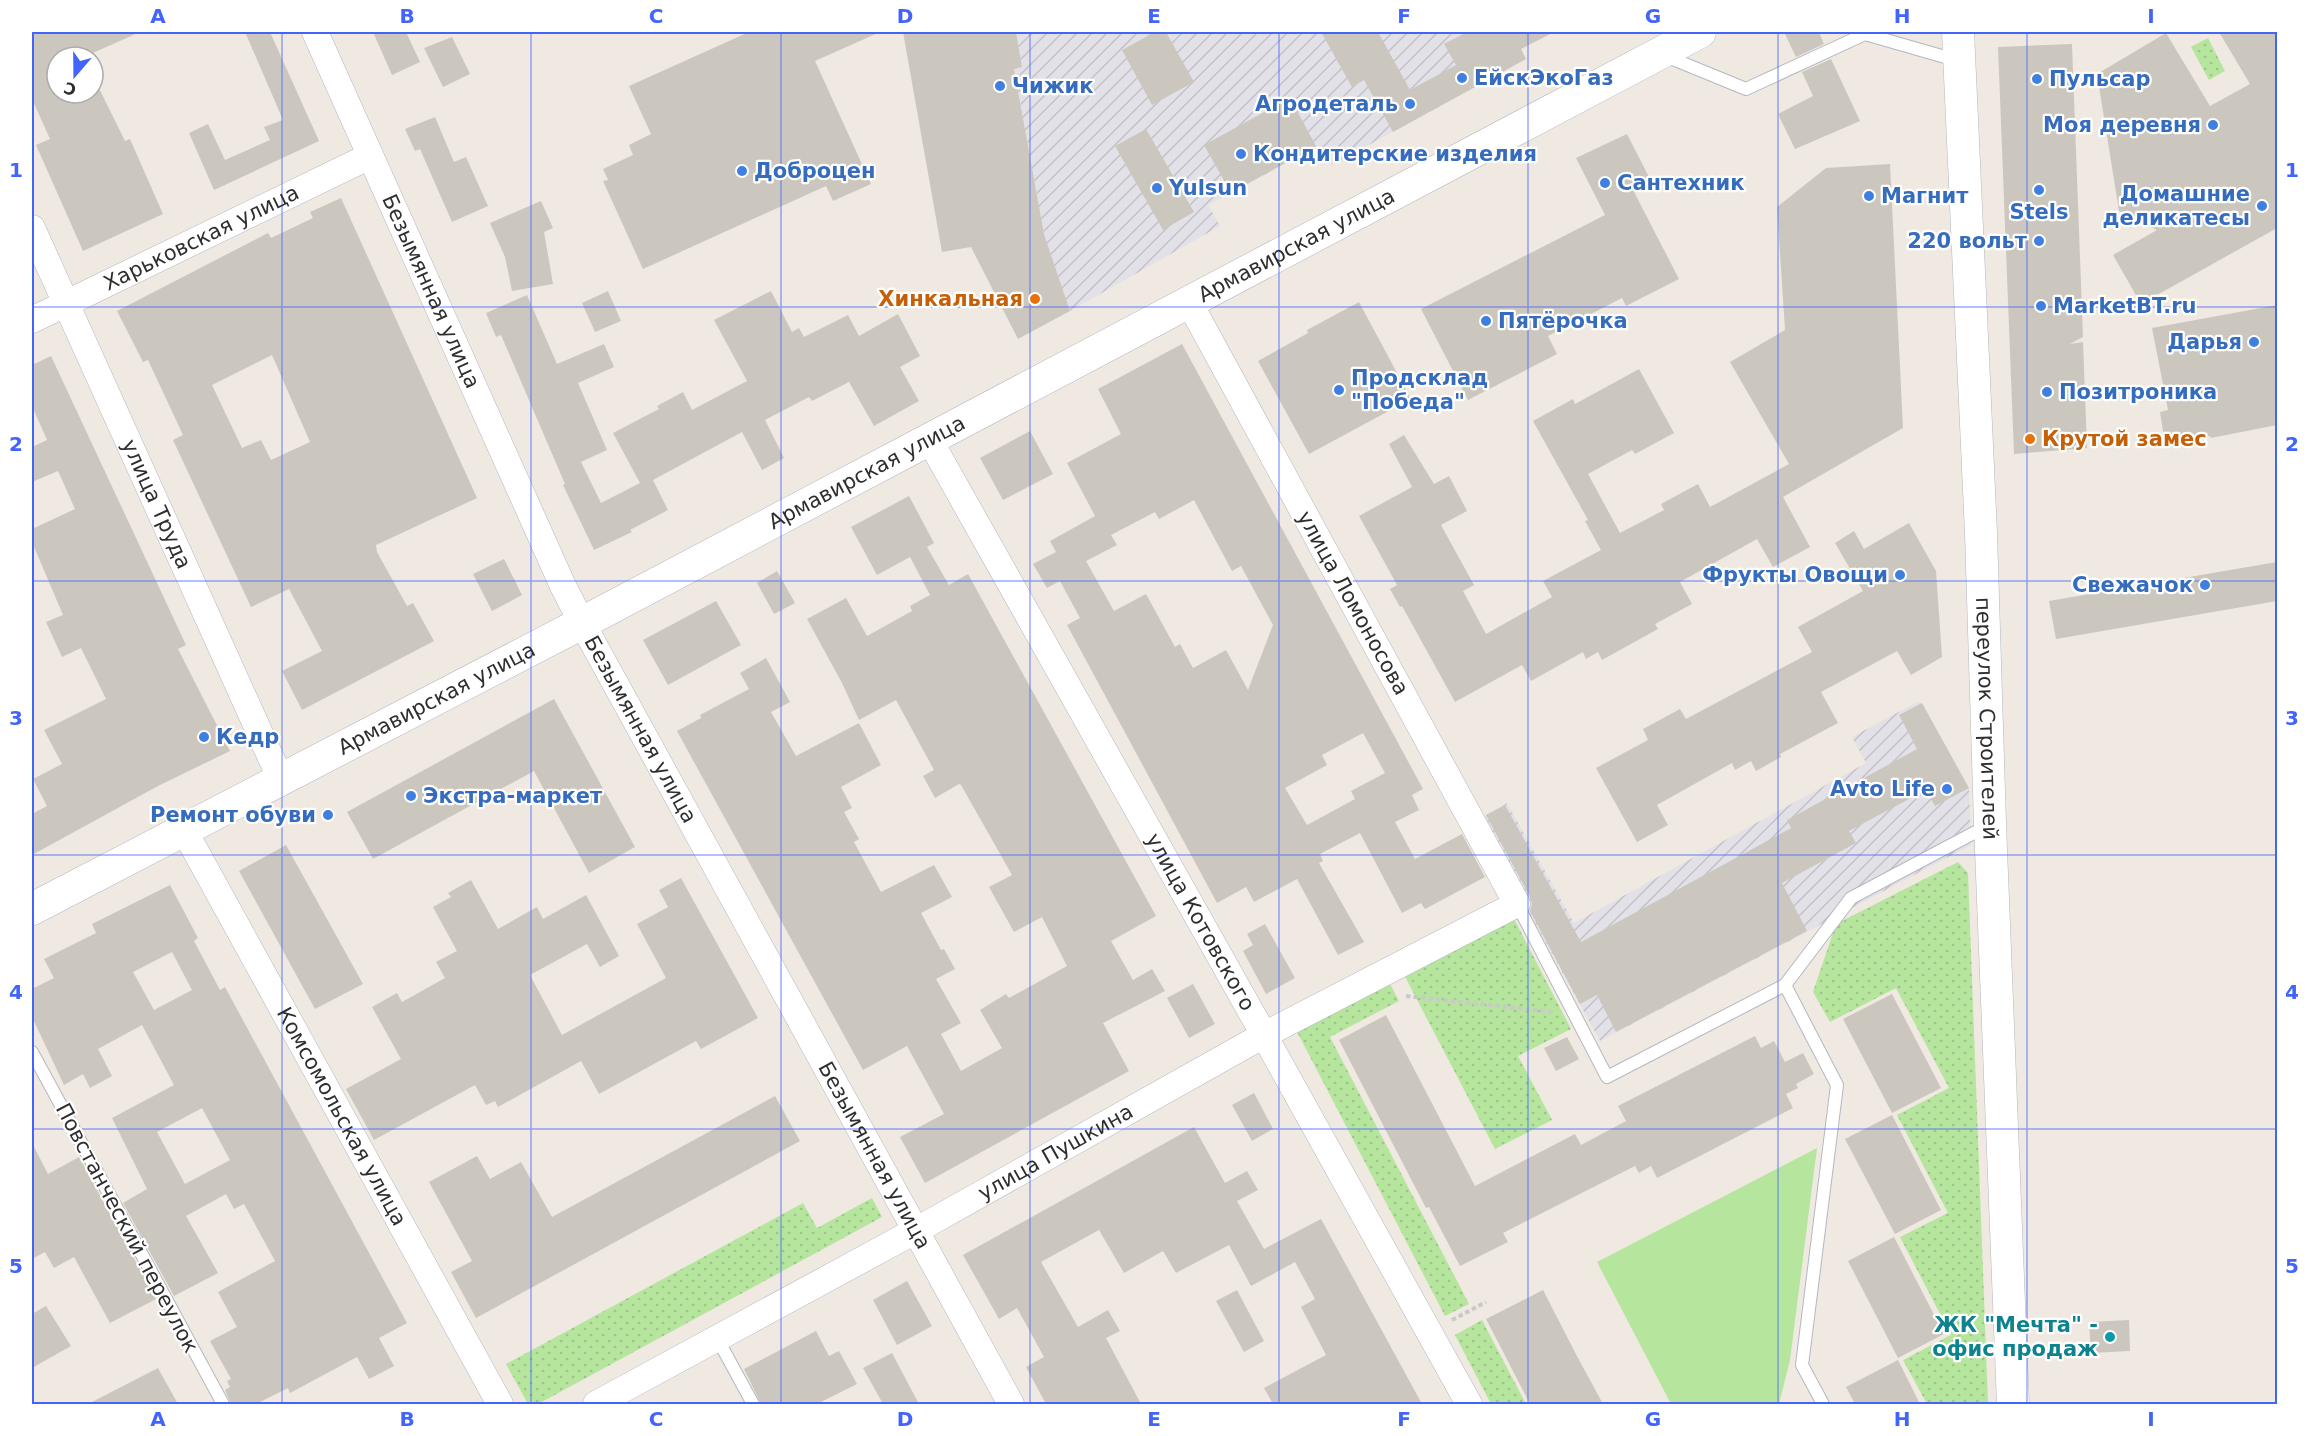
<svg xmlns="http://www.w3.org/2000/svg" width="2309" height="1436" viewBox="0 0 2309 1436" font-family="'DejaVu Sans',sans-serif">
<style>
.industrial{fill:url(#industrial-furrows)}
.grass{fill:url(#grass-dots)}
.park{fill:#b6e59e}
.building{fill:#cbc7bf;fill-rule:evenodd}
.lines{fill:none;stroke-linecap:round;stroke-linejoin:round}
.service-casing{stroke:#b4b7c1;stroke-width:14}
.minor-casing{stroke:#b4b7c1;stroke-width:27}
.tertiary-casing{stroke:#b4b7c1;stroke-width:33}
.path{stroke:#c9c9c9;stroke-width:4;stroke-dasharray:4.5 3;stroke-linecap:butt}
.service{stroke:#fff;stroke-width:12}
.minor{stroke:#fff;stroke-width:26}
.tertiary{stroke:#fff;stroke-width:32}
.grid{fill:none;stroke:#4264fb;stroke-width:1.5;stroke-opacity:0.55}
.shop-dot{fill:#3f7fe0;stroke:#fff;stroke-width:2}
.food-dot{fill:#e8710a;stroke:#fff;stroke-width:2}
.culture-dot{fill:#0f9aa8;stroke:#fff;stroke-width:2}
.labels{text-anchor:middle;stroke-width:4.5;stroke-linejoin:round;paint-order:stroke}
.shop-label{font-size:21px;font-weight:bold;fill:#366cbe;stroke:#fff;text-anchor:start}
.street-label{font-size:21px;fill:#2e2e2e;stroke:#fff}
.food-label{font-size:21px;font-weight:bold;fill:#c56008;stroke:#fff;text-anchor:end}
.culture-label{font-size:21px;font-weight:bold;fill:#0d838f;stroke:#fff;text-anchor:end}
.neatline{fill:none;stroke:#4264fb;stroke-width:2}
.grid-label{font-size:20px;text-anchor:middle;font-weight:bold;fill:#4264fb}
</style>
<defs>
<pattern id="industrial-furrows" width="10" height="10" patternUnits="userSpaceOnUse" patternTransform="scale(1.5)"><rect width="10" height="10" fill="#e3e1e8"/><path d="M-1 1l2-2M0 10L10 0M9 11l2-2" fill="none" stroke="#c3c1c7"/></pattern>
<pattern id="grass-dots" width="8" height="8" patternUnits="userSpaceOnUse" patternTransform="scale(1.5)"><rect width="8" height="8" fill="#b6e59e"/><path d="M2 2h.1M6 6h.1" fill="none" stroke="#9dc588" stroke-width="1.8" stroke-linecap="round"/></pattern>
</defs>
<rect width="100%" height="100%" fill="#efe9e1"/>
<path class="industrial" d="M 1016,32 L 1511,32 L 1526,59 L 1332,165 L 1316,147 L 1208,205 L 1220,226 L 1070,311 L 1044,234 L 1014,69 L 1022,67 Z
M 1919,701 L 1969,788 L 1971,845 L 1600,1041 L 1478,820 L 1507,803 L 1574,923 L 1866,763 L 1852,737 Z"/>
<path class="grass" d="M 2208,38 L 2225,71 L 2209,80 L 2191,47 Z
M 1958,862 L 1968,873 L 1988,1404 L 1927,1404 L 1903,1360 L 1951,1335 L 1900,1237 L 1948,1213 L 1897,1115 L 1949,1088 L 1896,988 L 1830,1022 L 1813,992 L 1836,924 Z
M 1511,913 L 1571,1029 L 1518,1056 L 1552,1120 L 1495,1149 L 1401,969 Z
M 1388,980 L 1399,1001 L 1330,1037 L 1469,1304 L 1445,1316 L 1295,1028 Z
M 872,1198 L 882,1217 L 538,1404 L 528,1404 L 506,1364 L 803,1203 L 817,1228 Z
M 1482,1320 L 1526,1404 L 1491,1404 L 1455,1335 Z"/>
<path class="park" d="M 1817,1148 L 1790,1360 L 1779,1404 L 1671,1404 L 1597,1262 Z"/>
<path class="building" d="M 32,32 L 140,32 L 84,57 L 57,57 L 57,93 L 93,93 L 93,76 L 125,141 L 130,139 L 163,214 L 83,251 L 36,145 L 50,139 L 32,99 Z
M 245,32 L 270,32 L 319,141 L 214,190 L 189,133 L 208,124 L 225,160 L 270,140 L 264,127 L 283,120 Z
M 373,32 L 406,32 L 420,62 L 392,75 Z
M 749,32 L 880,32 L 815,61 L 871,184 L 833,201 L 826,186 L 643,269 L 603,181 L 608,180 L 603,169 L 633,155 L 629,145 L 651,134 L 629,86 Z
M 903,32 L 1016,32 L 1022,67 L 1014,69 L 1044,234 L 1070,311 L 1018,339 L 971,247 L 942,252 Z
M 1155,32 L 1166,32 L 1194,82 L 1152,105 L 1122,50 Z
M 1321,32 L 1378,32 L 1410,90 L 1456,65 L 1444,44 L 1467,32 L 1554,32 L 1521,49 L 1526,59 L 1393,132 L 1364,80 L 1352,87 Z
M 1784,32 L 1819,32 L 1824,44 L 1796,57 Z
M 2219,32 L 2277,32 L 2277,228 L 2141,304 L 2113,255 L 2157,230 L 2119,211 L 2097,74 L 2166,33 L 2210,106 L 2250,84 Z
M 452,37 L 470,74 L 443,87 L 424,48 Z
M 2072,44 L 2083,337 L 2070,344 L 2083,342 L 2087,448 L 2014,454 L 1998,47 Z
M 1831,59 L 1860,121 L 1795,149 L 1778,114 L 1813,96 L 1802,72 Z
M 1290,98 L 1316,146 L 1231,193 L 1204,145 Z
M 435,117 L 454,162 L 466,157 L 488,206 L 452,222 L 420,149 L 415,151 L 405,129 Z
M 1146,129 L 1194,212 L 1163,230 L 1115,146 Z
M 1627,134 L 1650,179 L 1632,188 L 1679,279 L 1626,306 L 1622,298 L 1548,336 L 1557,354 L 1468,400 L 1421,309 L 1605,215 L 1576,158 Z
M 1890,164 L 1903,428 L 1783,497 L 1810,547 L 1773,567 L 1757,539 L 1680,582 L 1692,604 L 1655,624 L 1658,629 L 1602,660 L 1598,652 L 1586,659 L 1583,652 L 1531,681 L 1522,665 L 1455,702 L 1402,606 L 1400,607 L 1390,589 L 1397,585 L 1359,516 L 1412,487 L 1389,444 L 1404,435 L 1434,484 L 1449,476 L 1467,511 L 1441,525 L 1474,585 L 1463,591 L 1486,634 L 1552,597 L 1543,581 L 1601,550 L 1585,521 L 1588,520 L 1533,421 L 1573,399 L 1575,404 L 1639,369 L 1674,433 L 1635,454 L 1632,450 L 1588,474 L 1620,533 L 1664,510 L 1661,504 L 1698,484 L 1710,507 L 1789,464 L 1730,362 L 1785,330 L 1777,207 L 1826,168 Z
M 341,198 L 477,498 L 376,545 L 377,552 L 407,606 L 413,603 L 434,641 L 302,710 L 282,671 L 322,651 L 289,589 L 251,607 L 173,440 L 183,435 L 148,360 L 143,362 L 117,311 L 268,233 L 271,238 L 313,218 L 310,212 ZM 272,355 L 310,442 L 271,460 L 261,440 L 242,448 L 212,385 Z
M 541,201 L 553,228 L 544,232 L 553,284 L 512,291 L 505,257 L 490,223 Z
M 608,291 L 621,321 L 595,332 L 582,303 Z
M 771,291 L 792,332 L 799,328 L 804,337 L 848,315 L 859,336 L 898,314 L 920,356 L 900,367 L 919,401 L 874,426 L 849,382 L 812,401 L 809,397 L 765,420 L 784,458 L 762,470 L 742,432 L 653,480 L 668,510 L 630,530 L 632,532 L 594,550 L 563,485 L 565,484 L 501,335 L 496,337 L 486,313 L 527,295 L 557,364 L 604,344 L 614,367 L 578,383 L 607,450 L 581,462 L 601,503 L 640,483 L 613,433 L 659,409 L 657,406 L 683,392 L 692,410 L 747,381 L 714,320 Z
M 1359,302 L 1411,399 L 1309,454 L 1258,361 L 1308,333 L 1307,330 Z
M 2277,305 L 2277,425 L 2211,438 L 2210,436 L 2165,444 L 2160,412 L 2168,410 L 2152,328 Z
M 1182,344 L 1423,789 L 1412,795 L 1419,810 L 1395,822 L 1415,859 L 1462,834 L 1485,877 L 1425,909 L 1421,903 L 1402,913 L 1360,833 L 1320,854 L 1323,861 L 1319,863 L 1364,942 L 1338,955 L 1297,879 L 1254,902 L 1246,887 L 1217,903 L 1067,625 L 1080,618 L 1060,581 L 1047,588 L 1033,564 L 1056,552 L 1050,541 L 1095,516 L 1067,463 L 1121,434 L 1098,389 ZM 1194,500 L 1232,571 L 1241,566 L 1273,625 L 1248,690 L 1226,650 L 1193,668 L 1180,644 L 1175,647 L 1146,594 L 1114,611 L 1086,561 L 1117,545 L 1111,535 L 1155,512 L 1159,519 ZM 1363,733 L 1385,773 L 1351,791 L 1355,799 L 1307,825 L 1285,788 L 1327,765 L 1322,755 Z
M 51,356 L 186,645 L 178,649 L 230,751 L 158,786 L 32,855 L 32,814 L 47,806 L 33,779 L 62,764 L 44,730 L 106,699 L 81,648 L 62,657 L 46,622 L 63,615 L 32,542 L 32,529 L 75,509 L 58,471 L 32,482 L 32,447 L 47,440 L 32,406 L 32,365 Z
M 1030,431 L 1053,474 L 1003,500 L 980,458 Z
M 909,496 L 934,543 L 927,547 L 949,585 L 968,574 L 1156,916 L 1111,941 L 1133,980 L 1152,969 L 1165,991 L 1103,1023 L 1129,1071 L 925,1183 L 900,1137 L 944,1114 L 907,1046 L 863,1070 L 677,731 L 701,718 L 700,715 L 749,689 L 740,673 L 766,658 L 790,702 L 771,712 L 796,756 L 859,723 L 881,765 L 841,787 L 852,808 L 844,812 L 859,839 L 854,842 L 881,892 L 934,865 L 952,897 L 921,913 L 941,950 L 944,949 L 955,969 L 936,979 L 961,1023 L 941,1034 L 961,1071 L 1002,1048 L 980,1010 L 1006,994 L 1009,998 L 1067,966 L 1042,917 L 1014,932 L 989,887 L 1012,875 L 961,785 L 959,784 L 935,798 L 923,776 L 934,770 L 896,700 L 859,720 L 842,683 L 807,619 L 846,598 L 867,636 L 912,611 L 910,606 L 930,595 L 910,557 L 877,575 L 851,527 Z
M 1909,523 L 1936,571 L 1942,657 L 1911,675 L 1897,651 L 1821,692 L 1838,723 L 1780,754 L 1781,757 L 1756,771 L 1751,761 L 1735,770 L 1732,763 L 1657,805 L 1668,825 L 1637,842 L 1596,768 L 1648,740 L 1643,729 L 1680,709 L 1686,719 L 1812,652 L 1798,627 L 1863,591 L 1835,543 L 1854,531 L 1864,549 Z
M 504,559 L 522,595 L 492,611 L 473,574 Z
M 2277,562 L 2277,601 L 2056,639 L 2049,601 Z
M 777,571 L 795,603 L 774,614 L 757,583 Z
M 716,601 L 741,645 L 668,685 L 643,640 Z
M 554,699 L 635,847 L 589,873 L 534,771 L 373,859 L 347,812 Z
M 1922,703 L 1969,788 L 1935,806 L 1926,790 L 1849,831 L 1856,843 L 1782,883 L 1807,931 L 1616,1032 L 1597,995 L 1580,1004 L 1530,911 L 1532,904 L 1530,897 L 1486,815 L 1505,805 L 1581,942 L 1791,828 L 1787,820 L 1917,749 L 1899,715 Z
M 286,845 L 363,984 L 315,1009 L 239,871 Z
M 681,878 L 758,1018 L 701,1049 L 696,1041 L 599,1094 L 581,1061 L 498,1107 L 495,1101 L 486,1105 L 475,1085 L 374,1140 L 346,1089 L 401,1059 L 372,1007 L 397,993 L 402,1002 L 445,978 L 436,962 L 457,951 L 433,907 L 451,897 L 448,893 L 471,880 L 498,929 L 537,907 L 543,919 L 586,895 L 619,956 L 600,967 L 587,944 L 530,975 L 562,1035 L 666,978 L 637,924 L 668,907 L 659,890 Z
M 170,885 L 198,938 L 194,941 L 220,990 L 225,987 L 407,1323 L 379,1338 L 394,1366 L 369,1379 L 357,1357 L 290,1393 L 288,1388 L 256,1404 L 231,1404 L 225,1390 L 230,1387 L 227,1381 L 231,1379 L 210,1341 L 237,1327 L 218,1292 L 275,1261 L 244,1204 L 234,1209 L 226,1194 L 186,1216 L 218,1273 L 174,1296 L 123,1203 L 147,1189 L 112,1118 L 174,1085 L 142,1025 L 98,1049 L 112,1076 L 90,1088 L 83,1074 L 64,1085 L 32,1017 L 32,989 L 54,978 L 44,959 L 96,933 L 92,924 ZM 172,952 L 192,990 L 154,1010 L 133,972 ZM 202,1108 L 230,1160 L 185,1184 L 157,1132 Z
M 1265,924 L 1295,978 L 1266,994 L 1243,951 L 1253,945 L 1247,934 Z
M 1193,984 L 1215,1024 L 1189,1038 L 1167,998 Z
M 1892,994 L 1941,1088 L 1892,1113 L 1843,1019 Z
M 1386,1015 L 1475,1186 L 1575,1134 L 1581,1145 L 1626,1121 L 1618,1106 L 1755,1036 L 1761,1048 L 1774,1041 L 1785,1062 L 1803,1053 L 1814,1074 L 1796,1084 L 1798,1088 L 1786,1094 L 1793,1108 L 1657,1178 L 1651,1166 L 1639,1173 L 1635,1166 L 1503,1233 L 1508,1242 L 1460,1266 L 1429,1207 L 1426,1208 L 1339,1040 Z
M 1567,1037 L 1579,1059 L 1556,1071 L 1544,1048 Z
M 1254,1093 L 1273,1129 L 1252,1141 L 1232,1105 Z
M 775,1096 L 800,1141 L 476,1318 L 451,1272 L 472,1261 L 429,1182 L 477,1156 L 490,1179 L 521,1162 L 552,1217 Z
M 1892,1115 L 1941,1210 L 1895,1234 L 1845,1139 Z
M 1194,1127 L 1225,1183 L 1247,1171 L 1258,1190 L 1237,1201 L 1264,1249 L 1321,1219 L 1422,1404 L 1273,1404 L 1264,1388 L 1326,1355 L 1301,1307 L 1315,1299 L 1295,1262 L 1251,1286 L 1229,1245 L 1176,1273 L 1163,1251 L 1124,1273 L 1099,1230 L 1041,1262 L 1078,1327 L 1108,1310 L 1120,1331 L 1106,1338 L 1141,1404 L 1046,1404 L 1026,1367 L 1044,1357 L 1017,1308 L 999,1319 L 963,1255 Z
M 32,1143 L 48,1174 L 79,1157 L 156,1299 L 110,1323 L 74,1257 L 54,1268 L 45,1252 L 32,1259 Z
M 1894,1237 L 1944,1334 L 1898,1358 L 1848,1261 Z
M 907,1281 L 932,1326 L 897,1345 L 873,1300 Z
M 1237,1290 L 1264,1341 L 1244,1352 L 1216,1301 Z
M 1543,1290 L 1578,1358 L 1603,1404 L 1530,1404 L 1486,1319 Z
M 46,1306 L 71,1346 L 32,1368 L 32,1314 Z
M 2129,1320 L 2130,1351 L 2091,1353 L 2089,1322 Z
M 816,1331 L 829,1356 L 839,1351 L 857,1384 L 817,1404 L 761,1404 L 744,1369 Z
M 892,1353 L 919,1404 L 883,1404 L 863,1368 Z
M 1898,1360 L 1920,1404 L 1855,1404 L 1846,1387 Z
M 158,1368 L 178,1404 L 88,1404 Z"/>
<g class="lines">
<g class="service-casing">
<path id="service" d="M 1663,55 L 1746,89 L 1865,34 L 1959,61
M 1517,904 L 1607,1077 L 1785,985 L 1851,898 L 1987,826
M 1785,985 L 1837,1085 L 1802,1365 L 1823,1404
M 32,1052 L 223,1404
M 717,1338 L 753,1404"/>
</g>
<g class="minor-casing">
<g id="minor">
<path id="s1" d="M 315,32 L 563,586 L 582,623 L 1011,1404"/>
<path id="s2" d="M 32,228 L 281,780"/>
<path id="s3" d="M 32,320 L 370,156"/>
<path id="s4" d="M 929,439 L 1264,1035 L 1469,1404"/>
<path id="s5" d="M 184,830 L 500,1404"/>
<path id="s6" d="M 596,1404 L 915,1231 L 1264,1035 L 1517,904 L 1189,302"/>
</g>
</g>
<g class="tertiary-casing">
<g id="tertiary">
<path id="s7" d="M 1958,32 L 1981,533 L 1990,824 L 2013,1404"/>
<path id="s8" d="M 32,909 L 582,623 L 1700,32"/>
</g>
</g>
<path class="path" d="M 1406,996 L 1553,1012
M 1452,1320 L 1486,1302"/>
<use href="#service" class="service"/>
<use href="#minor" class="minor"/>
<use href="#tertiary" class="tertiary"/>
</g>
<path class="grid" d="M 282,32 L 282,1404M 531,32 L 531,1404M 781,32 L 781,1404M 1030,32 L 1030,1404M 1279,32 L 1279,1404M 1528,32 L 1528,1404M 1778,32 L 1778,1404M 2027,32 L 2027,1404M 32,307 L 2278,307M 32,581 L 2278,581M 32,855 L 2278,855M 32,1129 L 2278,1129"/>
<g class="shop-dot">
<circle cx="1462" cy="78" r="6"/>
<circle cx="2037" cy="79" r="6"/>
<circle cx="1000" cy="86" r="6"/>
<circle cx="1410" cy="104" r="6"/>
<circle cx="2213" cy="125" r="6"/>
<circle cx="1241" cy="154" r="6"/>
<circle cx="742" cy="171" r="6"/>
<circle cx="1605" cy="183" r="6"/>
<circle cx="1157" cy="188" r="6"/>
<circle cx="2039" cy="190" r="6"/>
<circle cx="1869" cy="196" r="6"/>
<circle cx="2262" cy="206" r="6"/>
<circle cx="2039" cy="241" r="6"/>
<circle cx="2041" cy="306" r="6"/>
<circle cx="1486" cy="321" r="6"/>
<circle cx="2254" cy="342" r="6"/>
<circle cx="1339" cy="390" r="6"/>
<circle cx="2047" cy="392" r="6"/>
<circle cx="1900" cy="575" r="6"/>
<circle cx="2205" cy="585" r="6"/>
<circle cx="204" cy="737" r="6"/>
<circle cx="1947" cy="789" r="6"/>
<circle cx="411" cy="796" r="6"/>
<circle cx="328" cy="815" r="6"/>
</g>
<g class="food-dot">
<circle cx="1035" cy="299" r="6"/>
<circle cx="2030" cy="439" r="6"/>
</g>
<circle class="culture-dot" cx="2110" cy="1337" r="6"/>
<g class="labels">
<g class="shop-label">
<text x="1474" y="85">ЕйскЭкоГаз</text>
<text x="2049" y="86">Пульсар</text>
<text x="1012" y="93">Чижик</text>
<text x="1398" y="111" text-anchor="end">Агродеталь</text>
<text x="2201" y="132" text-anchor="end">Моя деревня</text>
<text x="1253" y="161">Кондитерские изделия</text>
<text x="754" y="178">Доброцен</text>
<text x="1617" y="190">Сантехник</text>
<text x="1169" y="195">Yulsun</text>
<text x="2250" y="201" text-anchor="end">Домашние<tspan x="2250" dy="24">деликатесы</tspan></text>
<text x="1881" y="203">Магнит</text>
<text x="2039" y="219" text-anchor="middle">Stels</text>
<text x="2027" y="248" text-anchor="end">220 вольт</text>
<text x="2053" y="313">MarketBT.ru</text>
<text x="1498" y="328">Пятёрочка</text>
<text x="2242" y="349" text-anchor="end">Дарья</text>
<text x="1351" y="385">Продсклад<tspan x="1351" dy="24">"Победа"</tspan></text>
<text x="2059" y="399">Позитроника</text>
<text x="1888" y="582" text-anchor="end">Фрукты Овощи</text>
<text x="2193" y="592" text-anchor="end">Свежачок</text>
<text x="216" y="744">Кедр</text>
<text x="1935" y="796" text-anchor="end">Avto Life</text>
<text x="423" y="803">Экстра-маркет</text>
<text x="316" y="822" text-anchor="end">Ремонт обуви</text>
</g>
<g class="street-label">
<text dy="7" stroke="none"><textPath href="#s3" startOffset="188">Харьковская улица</textPath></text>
<text dy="7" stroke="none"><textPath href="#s8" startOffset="1428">Армавирская улица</textPath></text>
<text dy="7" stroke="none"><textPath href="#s1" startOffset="284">Безымянная улица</textPath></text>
<text dy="7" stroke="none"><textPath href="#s8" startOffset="942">Армавирская улица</textPath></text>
<text dy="7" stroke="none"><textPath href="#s2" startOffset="303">улица Труда</textPath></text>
<text transform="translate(1353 603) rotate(61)" y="7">улица Ломоносова</text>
<text dy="7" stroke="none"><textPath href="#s8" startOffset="456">Армавирская улица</textPath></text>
<text dy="7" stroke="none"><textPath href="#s7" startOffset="687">переулок Строителей</textPath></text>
<text dy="7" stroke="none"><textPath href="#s1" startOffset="770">Безымянная улица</textPath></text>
<text dy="7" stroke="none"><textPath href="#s4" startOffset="554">улица Котовского</textPath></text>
<text dy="7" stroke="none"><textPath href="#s5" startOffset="327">Комсомольская улица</textPath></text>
<text dy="7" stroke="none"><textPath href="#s6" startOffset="524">улица Пушкина</textPath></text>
<text dy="7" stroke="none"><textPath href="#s1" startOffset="1256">Безымянная улица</textPath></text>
<text transform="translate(127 1228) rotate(62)" y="7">Повстанческий переулок</text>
</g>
<g class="food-label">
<text x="1023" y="306">Хинкальная</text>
<text x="2042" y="446" text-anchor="start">Крутой замес</text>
</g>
<g class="culture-label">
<text x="2098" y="1332">ЖК "Мечта" -<tspan x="2098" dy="24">офис продаж</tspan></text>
</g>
</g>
<rect width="2309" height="1436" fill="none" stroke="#ffffff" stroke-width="66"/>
<g transform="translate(75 75) rotate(200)"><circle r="28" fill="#ffffff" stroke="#ababab" stroke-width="1.5"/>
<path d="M0-4.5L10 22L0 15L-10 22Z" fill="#4264fb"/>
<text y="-9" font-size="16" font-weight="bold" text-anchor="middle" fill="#2e2e2e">С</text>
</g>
<rect x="33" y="33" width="2243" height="1370" class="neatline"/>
<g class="grid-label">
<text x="158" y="23">A</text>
<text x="407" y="23">B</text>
<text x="656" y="23">C</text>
<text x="905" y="23">D</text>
<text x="1154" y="23">E</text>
<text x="1404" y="23">F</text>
<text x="1653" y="23">G</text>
<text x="1902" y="23">H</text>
<text x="2151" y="23">I</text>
<text x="16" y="177">1</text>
<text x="2292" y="177">1</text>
<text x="16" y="451">2</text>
<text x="2292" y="451">2</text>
<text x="16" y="725">3</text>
<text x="2292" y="725">3</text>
<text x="16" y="999">4</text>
<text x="2292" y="999">4</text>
<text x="16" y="1273">5</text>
<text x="2292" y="1273">5</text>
<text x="158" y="1426">A</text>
<text x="407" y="1426">B</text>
<text x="656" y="1426">C</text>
<text x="905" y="1426">D</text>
<text x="1154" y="1426">E</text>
<text x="1404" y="1426">F</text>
<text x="1653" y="1426">G</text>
<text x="1902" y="1426">H</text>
<text x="2151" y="1426">I</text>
</g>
</svg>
